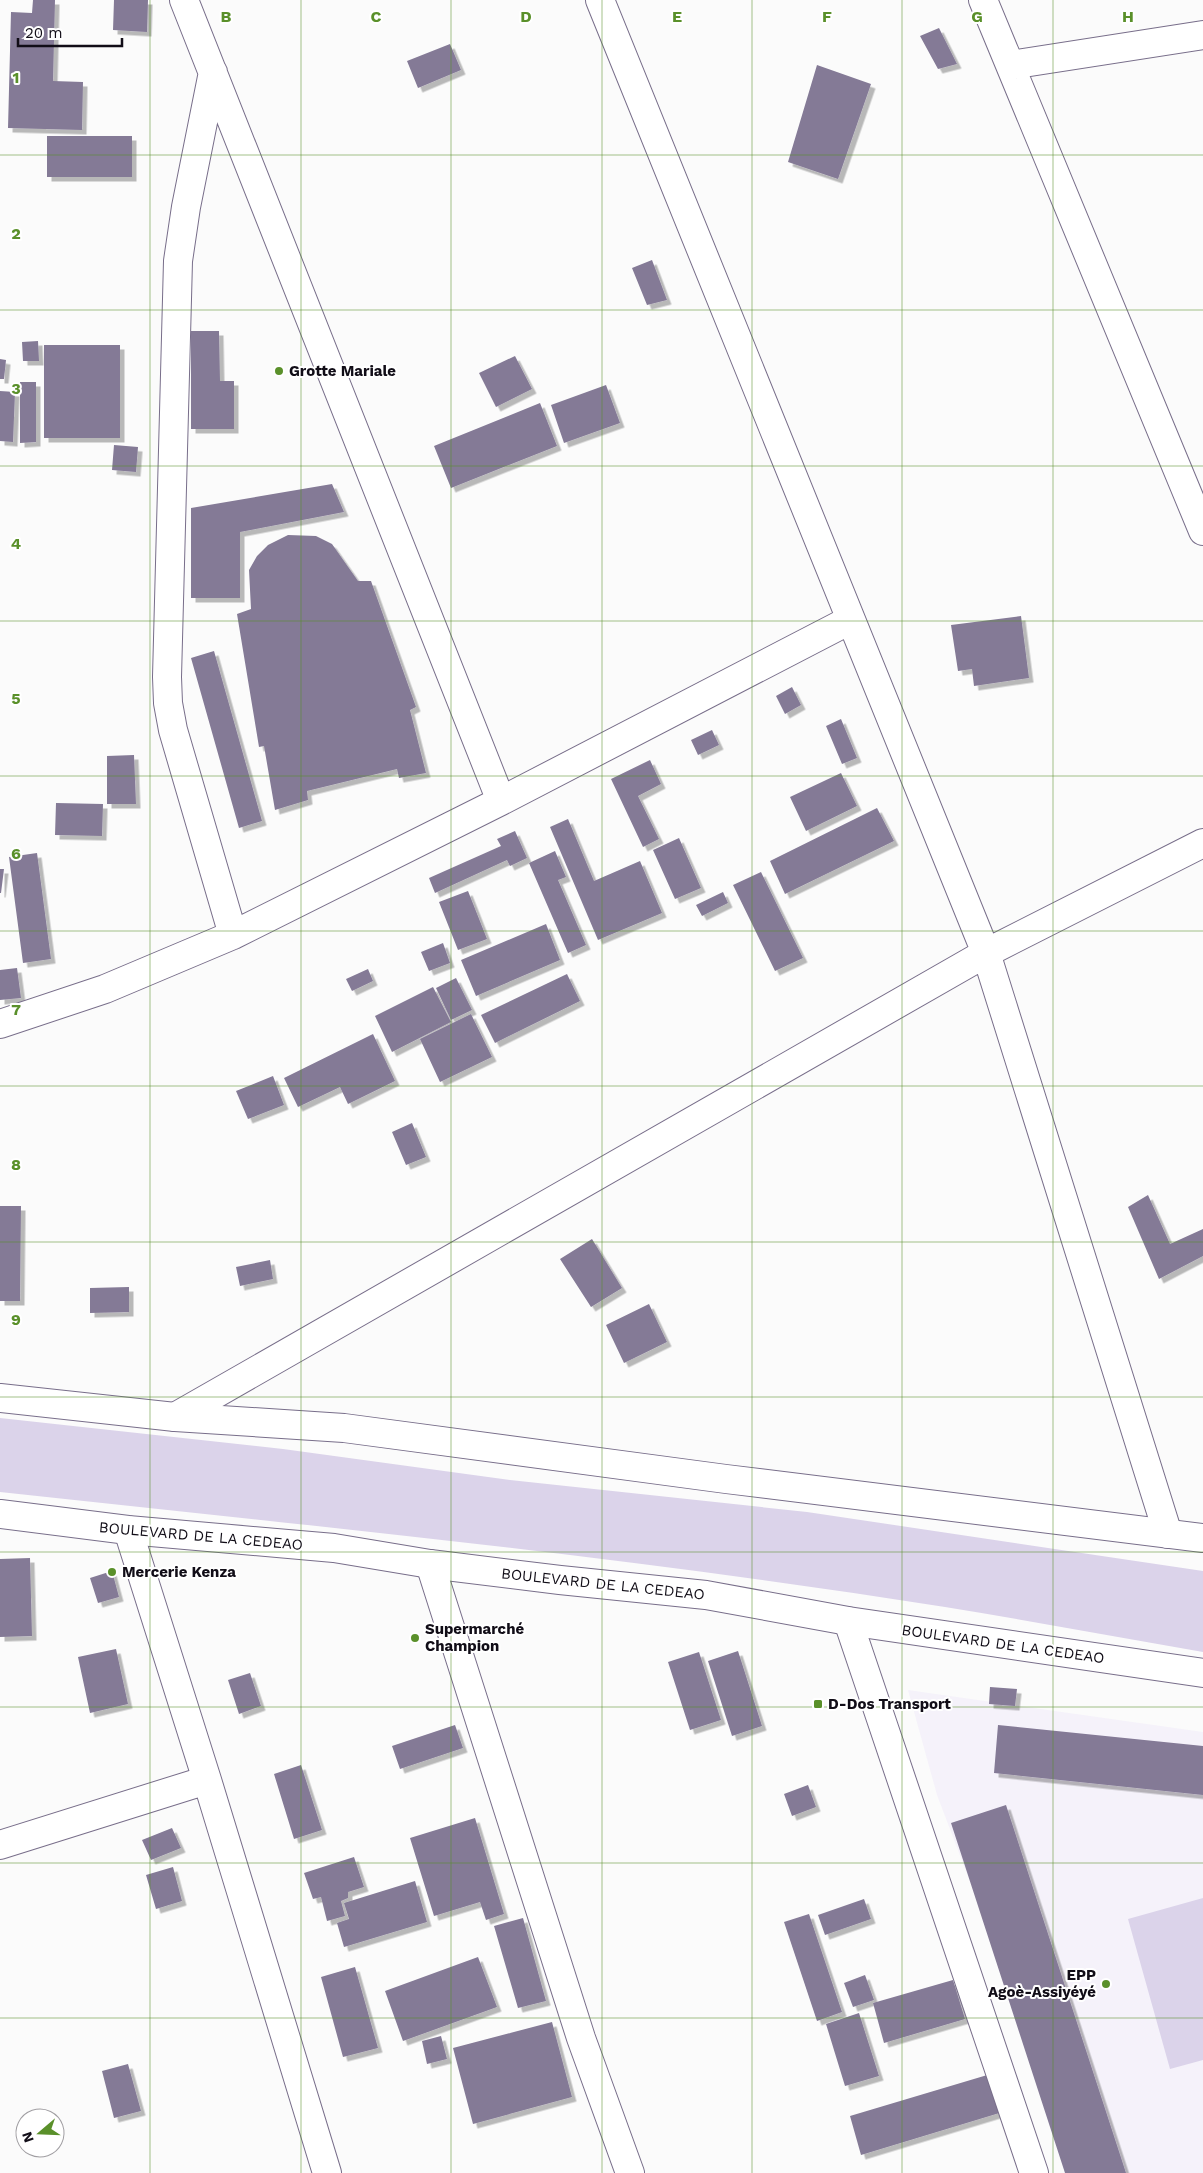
<svg xmlns="http://www.w3.org/2000/svg" width="1203" height="2173" viewBox="0 0 1203 2173" font-family="'Work Sans',sans-serif">
<style>
.built{fill:#f5f2fa}
.green{fill:#dbd3ea}
.building{fill:#847a96;filter:url(#shadow)}
.lines{fill:none;stroke-linecap:round;stroke-linejoin:round}
.minor-casing{stroke:#786e8a;stroke-width:30}
.major-casing{stroke:#786e8a;stroke-width:30}
.minor{stroke:#fff;stroke-width:28}
.major{stroke:#fff;stroke-width:28}
.grid{fill:none;stroke:#5a902a;stroke-width:1;stroke-opacity:0.55}
.poi-dot{fill:#5a902a;stroke:#fff;stroke-width:2}
.labels{text-anchor:middle;stroke-width:4;stroke-linejoin:round;paint-order:stroke}
.poi-label{font-size:15px;font-weight:bold;fill:#110d17;stroke:#fff;text-anchor:start}
.street-label{font-size:15px;fill:#110d17;stroke:#fff}
.grid-label{font-size:16px;text-anchor:middle;font-weight:bold;fill:#5a902a;stroke:#fff;stroke-width:4;stroke-linejoin:round;paint-order:stroke}
</style>
<defs>
<filter id="shadow"><feDropShadow dx="4.5" dy="4.5" stdDeviation="0" flood-color="#0004"/></filter>
</defs>
<rect width="100%" height="100%" fill="#fbfbfb"/>
<path class="built" d="M 908,1690 L 1203,1732 L 1203,2173 L 1081,2173 L 937,1795 Z"/>
<path class="green" d="M 0,1418 L 283,1449 L 510,1480 L 807,1512 L 1203,1571 L 1203,1652 C 1117,1637 1031,1621 945,1607 C 631,1557 315,1526 0,1492 Z
M 1203,1898 L 1203,2060 L 1170,2069 L 1128,1919 Z"/>
<path class="building" d="M 33,0 L 55,0 L 53,81 L 83,82 L 82,130 L 8,128 L 11,12 L 32,13 Z
M 114,0 L 148,0 L 147,32 L 113,30 Z
M 939,28 L 957,64 L 938,69 L 920,36 Z
M 450,44 L 461,70 L 418,88 L 407,61 Z
M 817,65 L 871,84 L 838,179 L 788,162 Z
M 47,136 L 132,136 L 132,177 L 47,177 Z
M 652,260 L 667,300 L 647,305 L 632,268 Z
M 191,331 L 219,331 L 220,381 L 234,381 L 234,429 L 191,429 Z
M 38,341 L 39,361 L 23,361 L 22,342 Z
M 44,345 L 120,345 L 120,438 L 44,438 Z
M 515,356 L 532,389 L 496,407 L 479,373 Z
M 0,359 L 6,360 L 4,379 L 0,379 Z
M 20,382 L 36,382 L 36,442 L 20,443 Z
M 606,385 L 620,423 L 564,443 L 551,405 Z
M 0,391 L 15,392 L 13,442 L 0,441 Z
M 540,403 L 557,446 L 451,488 L 434,446 Z
M 114,445 L 138,447 L 136,472 L 112,470 Z
M 332,484 L 344,512 L 240,532 L 240,598 L 191,598 L 191,508 Z
M 288,535 L 316,536 L 332,544 L 358,581 L 371,581 L 416,707 L 410,710 L 426,773 L 399,778 L 397,769 L 307,791 L 308,800 L 275,810 L 264,746 L 259,747 L 237,614 L 251,609 L 249,570 L 257,556 L 268,545 Z
M 1021,616 L 1029,678 L 974,686 L 972,669 L 958,671 L 951,625 Z
M 214,651 L 262,821 L 239,828 L 191,658 Z
M 792,687 L 801,705 L 785,714 L 776,696 Z
M 841,719 L 857,758 L 842,764 L 826,726 Z
M 712,730 L 719,745 L 698,755 L 691,740 Z
M 134,755 L 136,804 L 107,804 L 107,756 Z
M 650,760 L 661,784 L 638,796 L 659,839 L 643,847 L 611,779 Z
M 841,773 L 857,806 L 806,831 L 790,797 Z
M 56,803 L 103,804 L 102,836 L 55,835 Z
M 877,808 L 894,841 L 785,894 L 770,861 Z
M 568,819 L 594,881 L 640,861 L 662,913 L 598,940 L 550,827 Z
M 515,831 L 527,858 L 510,866 L 507,860 L 435,893 L 429,878 L 501,846 L 497,839 Z
M 679,838 L 701,888 L 675,899 L 653,850 Z
M 555,851 L 566,877 L 558,880 L 586,945 L 568,953 L 529,863 Z
M 37,853 L 51,959 L 23,963 L 9,857 Z
M 0,869 L 4,869 L 1,893 L 0,893 Z
M 761,872 L 803,958 L 775,971 L 733,885 Z
M 468,891 L 487,939 L 458,950 L 439,902 Z
M 723,892 L 728,903 L 702,916 L 696,905 Z
M 546,924 L 560,960 L 476,996 L 461,960 Z
M 443,943 L 450,963 L 429,971 L 421,952 Z
M 17,968 L 21,998 L 0,1000 L 0,970 Z
M 368,969 L 373,981 L 352,991 L 346,979 Z
M 567,974 L 580,1001 L 495,1043 L 481,1015 Z
M 456,978 L 472,1010 L 451,1020 L 436,988 Z
M 433,987 L 451,1022 L 392,1052 L 375,1016 Z
M 471,1014 L 492,1057 L 440,1082 L 420,1039 Z
M 373,1034 L 395,1081 L 348,1104 L 340,1087 L 298,1107 L 284,1078 Z
M 273,1076 L 284,1105 L 248,1119 L 236,1091 Z
M 412,1123 L 426,1157 L 406,1165 L 392,1132 Z
M 1148,1195 L 1170,1244 L 1203,1229 L 1203,1256 L 1159,1279 L 1128,1207 Z
M 0,1206 L 21,1206 L 20,1301 L 0,1301 Z
M 592,1239 L 622,1288 L 591,1307 L 560,1259 Z
M 270,1260 L 273,1279 L 240,1286 L 236,1267 Z
M 129,1287 L 129,1312 L 90,1313 L 90,1288 Z
M 649,1304 L 667,1342 L 624,1363 L 606,1325 Z
M 30,1558 L 32,1636 L 0,1637 L 0,1559 Z
M 112,1571 L 119,1597 L 98,1603 L 90,1578 Z
M 116,1649 L 128,1704 L 90,1713 L 78,1657 Z
M 738,1651 L 762,1726 L 732,1736 L 708,1661 Z
M 699,1652 L 721,1720 L 690,1730 L 668,1662 Z
M 250,1673 L 261,1706 L 239,1714 L 228,1680 Z
M 990,1687 L 1017,1689 L 1015,1706 L 989,1704 Z
M 455,1725 L 463,1748 L 400,1769 L 392,1746 Z
M 998,1725 L 1203,1746 L 1203,1795 L 994,1773 Z
M 301,1765 L 322,1830 L 294,1839 L 274,1774 Z
M 808,1785 L 816,1807 L 792,1816 L 784,1794 Z
M 1006,1805 L 1126,2173 L 1065,2173 L 951,1823 Z
M 475,1818 L 504,1914 L 486,1920 L 480,1902 L 434,1916 L 410,1838 Z
M 172,1828 L 181,1848 L 151,1860 L 142,1840 Z
M 354,1857 L 364,1887 L 348,1892 L 348,1898 L 341,1901 L 345,1916 L 327,1921 L 321,1897 L 313,1899 L 304,1873 Z
M 173,1867 L 182,1901 L 156,1909 L 146,1875 Z
M 415,1881 L 427,1922 L 344,1947 L 337,1923 L 349,1919 L 344,1903 Z
M 864,1899 L 871,1919 L 825,1935 L 818,1915 Z
M 809,1914 L 842,2012 L 817,2021 L 784,1922 Z
M 523,1918 L 546,2001 L 518,2008 L 494,1926 Z
M 478,1957 L 497,2007 L 403,2041 L 385,1991 Z
M 355,1967 L 378,2048 L 343,2057 L 321,1977 Z
M 865,1975 L 874,2000 L 853,2007 L 844,1983 Z
M 953,1980 L 965,2019 L 884,2043 L 873,2003 Z
M 859,2013 L 879,2076 L 845,2086 L 826,2024 Z
M 552,2022 L 572,2097 L 473,2124 L 453,2048 Z
M 441,2036 L 447,2059 L 427,2064 L 422,2041 Z
M 128,2064 L 141,2111 L 114,2118 L 102,2071 Z
M 994,2073 L 1006,2111 L 861,2155 L 850,2116 Z"/>
<g class="lines">
<g class="minor-casing">
<path id="minor" d="M 184,0 L 501,801
M 600,0 L 986,953 L 1168,1534
M 983,0 L 1203,531
M 1010,65 L 1203,35
M 213,72 L 186,207 L 178,261 L 167,677 L 168,703 L 173,730 L 233,935
M 0,1024 L 105,989 L 233,935 L 501,801 L 850,620
M 175,1417 L 986,953 L 1203,843
M 128,1530 L 207,1780 L 327,2173
M 430,1564 L 581,2038 L 630,2173
M 848,1621 L 1034,2173
M 0,1845 L 207,1780"/>
</g>
<g class="major-casing">
<path id="major" d="M 0,1398 L 175,1417 L 344,1428 L 726,1479 L 1203,1538
M 0,1514 L 128,1530 L 334,1548 L 430,1564 L 560,1580 L 706,1595 L 848,1621 L 1203,1673"/>
</g>
<use href="#minor" class="minor"/>
<use href="#major" class="major"/>
</g>
<path class="grid" d="M 150,0 L 150,2173M 301,0 L 301,2173M 451,0 L 451,2173M 602,0 L 602,2173M 752,0 L 752,2173M 902,0 L 902,2173M 1053,0 L 1053,2173M 0,155 L 1203,155M 0,310 L 1203,310M 0,466 L 1203,466M 0,621 L 1203,621M 0,776 L 1203,776M 0,931 L 1203,931M 0,1086 L 1203,1086M 0,1242 L 1203,1242M 0,1397 L 1203,1397M 0,1552 L 1203,1552M 0,1707 L 1203,1707M 0,1863 L 1203,1863M 0,2018 L 1203,2018"/>
<g class="poi-dot">
<circle cx="279" cy="371" r="5"/>
<circle cx="112" cy="1572" r="5"/>
<circle cx="415" cy="1638" r="5"/>
<rect x="813" y="1699" width="10" height="10" rx="2.5"/>
<circle cx="1106" cy="1984" r="5"/>
</g>
<g class="labels">
<g class="poi-label">
<text x="289" y="376">Grotte Mariale</text>
<text x="122" y="1577">Mercerie Kenza</text>
<text x="425" y="1634">Supermarché<tspan x="425" dy="17">Champion</tspan></text>
<text x="828" y="1709">D-Dos Transport</text>
<text x="1096" y="1980" text-anchor="end">EPP<tspan x="1096" dy="17">Agoè-Assiyéyé</tspan></text>
</g>
<g class="street-label">
<text transform="translate(201 1536) rotate(5)" y="5">BOULEVARD DE LA CEDEAO</text>
<text transform="translate(603 1584) rotate(6)" y="5">BOULEVARD DE LA CEDEAO</text>
<text transform="translate(1003 1644) rotate(8)" y="5">BOULEVARD DE LA CEDEAO</text>
</g>
</g>
<g class="grid-label">
<text x="226" y="22">B</text>
<text x="376" y="22">C</text>
<text x="526" y="22">D</text>
<text x="677" y="22">E</text>
<text x="827" y="22">F</text>
<text x="977" y="22">G</text>
<text x="1128" y="22">H</text>
<text x="16" y="83">1</text>
<text x="16" y="239">2</text>
<text x="16" y="394">3</text>
<text x="16" y="549">4</text>
<text x="16" y="704">5</text>
<text x="16" y="859">6</text>
<text x="16" y="1015">7</text>
<text x="16" y="1170">8</text>
<text x="16" y="1325">9</text>
</g>
<g transform="translate(40 2133) rotate(251)"><circle r="24" fill="#ffffff" stroke="#a09ea2"/>
<path d="M0-4L9 19L0 12L-9 19Z" fill="#5a902a"/>
<text y="-8" font-size="14" font-weight="bold" text-anchor="middle" fill="#110d17">N</text>
</g>
<path d="M18 38v8h104v-8" fill="none" stroke="#110d17" stroke-width="2.5"/>
<text x="25" y="38" font-size="15" fill="#110d17" stroke="#ffffff" stroke-width="4" paint-order="stroke">20 m</text>
</svg>
